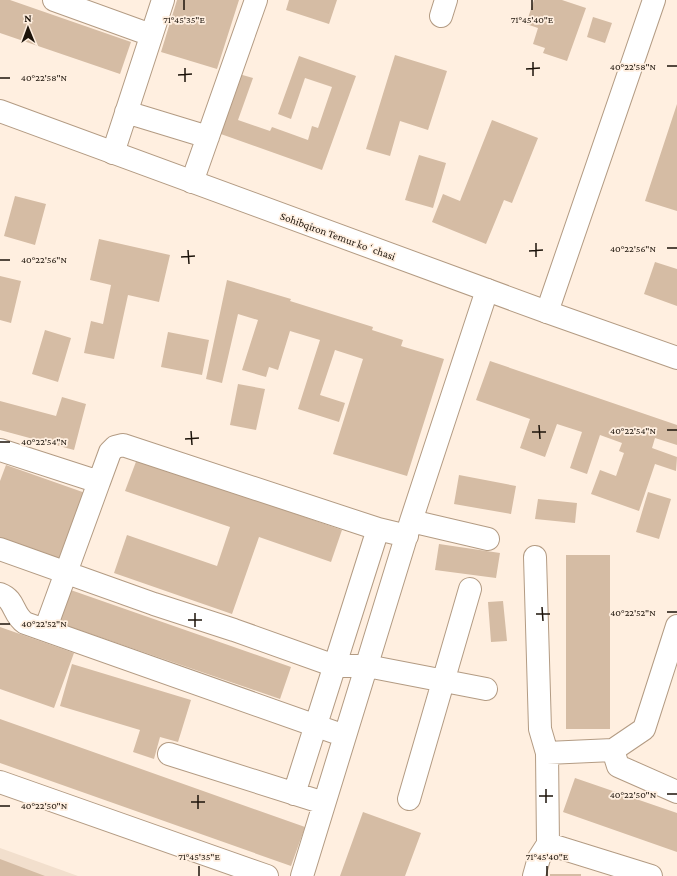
<svg xmlns="http://www.w3.org/2000/svg" width="677" height="876" viewBox="0 0 677 876" font-family="'Crimson Pro',serif">
<style>
.built{fill:#f2dfcd}
.building{fill:#d5bca4}
.lines{fill:none;stroke-linecap:round;stroke-linejoin:round}
.minor-casing{stroke:#b39b83;stroke-width:24}
.major-casing{stroke:#b39b83;stroke-width:24}
.minor{stroke:#fff;stroke-width:22}
.major{stroke:#fff;stroke-width:22}
.ticks{fill:none;stroke:#1c130a;stroke-width:1.5}
.labels{text-anchor:middle;stroke-width:3.5;stroke-linejoin:round;paint-order:stroke}
.street-label{font-size:11px;fill:#1c130a;stroke:#ffefe0}
.ticks-label{font-size:10px;text-anchor:middle;fill:#1c130a;stroke:#ffefe0;stroke-width:3.5;stroke-linejoin:round;paint-order:stroke}
</style>
<rect width="100%" height="100%" fill="#ffefe0"/>
<path class="built" d="M 0,848 L 78,876 L 0,876 Z"/>
<path class="building" d="M 0,0 L 10,0 L 131,42 L 120,74 L 0,33 Z
M 177,0 L 239,0 L 217,69 L 161,52 Z
M 289,0 L 337,0 L 329,24 L 286,10 Z
M 534,0 L 562,0 L 586,8 L 567,61 L 543,53 L 545,48 L 533,44 L 538,28 L 526,24 Z
M 593,17 L 612,23 L 605,43 L 587,37 Z
M 395,55 L 447,71 L 428,130 L 400,121 L 390,156 L 366,149 Z
M 299,56 L 356,76 L 322,170 L 218,133 L 239,74 L 253,78 L 238,120 L 270,131 L 272,127 L 308,140 L 312,126 L 318,128 L 332,87 L 305,78 L 291,119 L 278,114 Z
M 677,104 L 677,211 L 645,201 Z
M 492,120 L 538,138 L 512,203 L 504,200 L 486,244 L 432,222 L 443,194 L 460,201 Z
M 419,155 L 446,163 L 433,208 L 405,200 Z
M 15,196 L 46,204 L 35,245 L 4,236 Z
M 99,239 L 170,255 L 159,302 L 128,295 L 114,359 L 84,353 L 91,321 L 103,324 L 111,285 L 90,280 Z
M 655,262 L 677,269 L 677,306 L 644,294 Z
M 0,276 L 21,281 L 11,323 L 0,320 Z
M 227,280 L 291,299 L 290,301 L 373,327 L 372,330 L 403,340 L 401,346 L 444,359 L 407,476 L 333,454 L 363,359 L 335,350 L 320,395 L 345,403 L 339,422 L 298,409 L 320,340 L 290,331 L 278,370 L 269,367 L 266,377 L 242,370 L 258,320 L 238,314 L 222,383 L 206,379 Z
M 45,330 L 71,338 L 58,382 L 32,374 Z
M 168,332 L 209,340 L 202,375 L 161,367 Z
M 490,361 L 677,425 L 677,445 L 655,438 L 652,448 L 677,457 L 676,471 L 655,464 L 639,511 L 591,494 L 600,470 L 616,476 L 624,453 L 619,451 L 622,443 L 600,435 L 587,474 L 570,468 L 582,432 L 557,424 L 545,457 L 520,448 L 530,419 L 476,400 Z
M 238,384 L 265,389 L 256,430 L 230,425 Z
M 62,397 L 86,404 L 74,450 L 0,430 L 0,401 L 56,416 Z
M 137,459 L 342,530 L 331,562 L 259,537 L 232,614 L 114,573 L 127,535 L 217,566 L 230,527 L 125,491 Z
M 6,465 L 91,495 L 65,566 L 0,543 L 0,481 Z
M 459,475 L 516,486 L 511,514 L 454,504 Z
M 648,492 L 671,499 L 659,539 L 636,532 Z
M 538,499 L 577,503 L 575,523 L 535,519 Z
M 439,544 L 500,553 L 496,578 L 435,570 Z
M 566,555 L 610,555 L 610,729 L 566,729 Z
M 65,588 L 291,667 L 280,699 L 53,621 Z
M 503,601 L 507,641 L 491,642 L 488,602 Z
M 0,627 L 74,653 L 54,708 L 0,689 Z
M 72,664 L 191,700 L 178,742 L 160,737 L 154,759 L 133,752 L 140,730 L 60,706 Z
M 0,719 L 305,827 L 291,866 L 0,763 Z
M 575,778 L 677,813 L 677,852 L 563,812 Z
M 363,812 L 421,833 L 405,876 L 340,876 Z
M 0,859 L 45,876 L 0,876 Z
M 550,874 L 581,874 L 581,876 L 550,876 Z"/>
<g class="lines">
<g class="minor-casing">
<path id="minor" d="M 54,0 L 151,35
M 441,16 L 446,0
M 126,112 L 208,137
M 113,153 L 163,0
M 192,182 L 256,0
M 547,312 L 654,0
M 0,450 L 99,482 L 110,452 L 115,447 L 123,445 L 378,529 L 407,536
M 411,521 L 488,539
M 0,549 L 154,604 L 234,630 L 335,666 L 367,666 L 486,689
M 0,594 C 16,600 12,614 25,623 L 345,736
M 45,630 L 99,482
M 613,750 L 618,766 L 677,792
M 547,753 L 613,750 L 644,729 L 677,626
M 169,754 L 324,803
M 0,782 L 267,876
M 294,794 L 378,529
M 409,799 L 470,589
M 548,844 L 651,876
M 302,876 L 411,521 L 487,290
M 534,876 L 539,858 L 548,844 L 547,753 L 540,729 L 535,557"/>
</g>
<g class="major-casing">
<path id="major" d="M 0,111 L 547,312 L 677,358"/>
</g>
<use href="#minor" class="minor"/>
<use href="#major" class="major"/>
</g>
<path class="ticks" d="M 184,0 L 184,10M 532,0 L 532,10M 533,62 L 533,76M 667,66 L 677,66M 185,68 L 185,82M 526,69 L 540,68M 178,75 L 192,74M 0,78 L 10,78M 536,243 L 536,257M 667,248 L 677,248M 188,250 L 189,264M 529,251 L 543,250M 181,257 L 195,256M 0,260 L 10,260M 539,425 L 540,439M 667,430 L 677,430M 191,431 L 192,445M 532,432 L 546,432M 185,439 L 199,438M 0,442 L 10,442M 542,607 L 543,621M 667,612 L 677,612M 195,613 L 195,627M 536,614 L 550,614M 188,620 L 202,620M 0,624 L 10,624M 546,789 L 546,803M 667,794 L 677,794M 198,795 L 198,809M 539,796 L 553,796M 191,802 L 205,802M 0,806 L 10,806M 199,866 L 199,876M 547,866 L 547,876"/>
<g class="labels">
<g class="street-label">
<text transform="translate(338 236) rotate(20)" y="4">Sohibqiron Temur koʻchasi</text>
</g>
</g>
<g class="ticks-label">
<text x="184" y="23">71°45'35"E</text>
<text x="532" y="23">71°45'40"E</text>
<text x="633" y="70">40°22'58"N</text>
<text x="44" y="81">40°22'58"N</text>
<text x="633" y="252">40°22'56"N</text>
<text x="44" y="263">40°22'56"N</text>
<text x="633" y="434">40°22'54"N</text>
<text x="44" y="445">40°22'54"N</text>
<text x="633" y="616">40°22'52"N</text>
<text x="44" y="627">40°22'52"N</text>
<text x="633" y="798">40°22'50"N</text>
<text x="44" y="809">40°22'50"N</text>
<text x="199" y="860">71°45'35"E</text>
<text x="547" y="860">71°45'40"E</text>
</g>
<g transform="translate(28 28) rotate(359)" stroke="#ffefe0" stroke-width="3" paint-order="stroke">
<path d="M0-3L7 15L0 10L-7 15Z" fill="#1c130a"/>
<text y="-6" font-size="11" font-weight="bold" text-anchor="middle" fill="#1c130a">N</text>
</g>
</svg>
